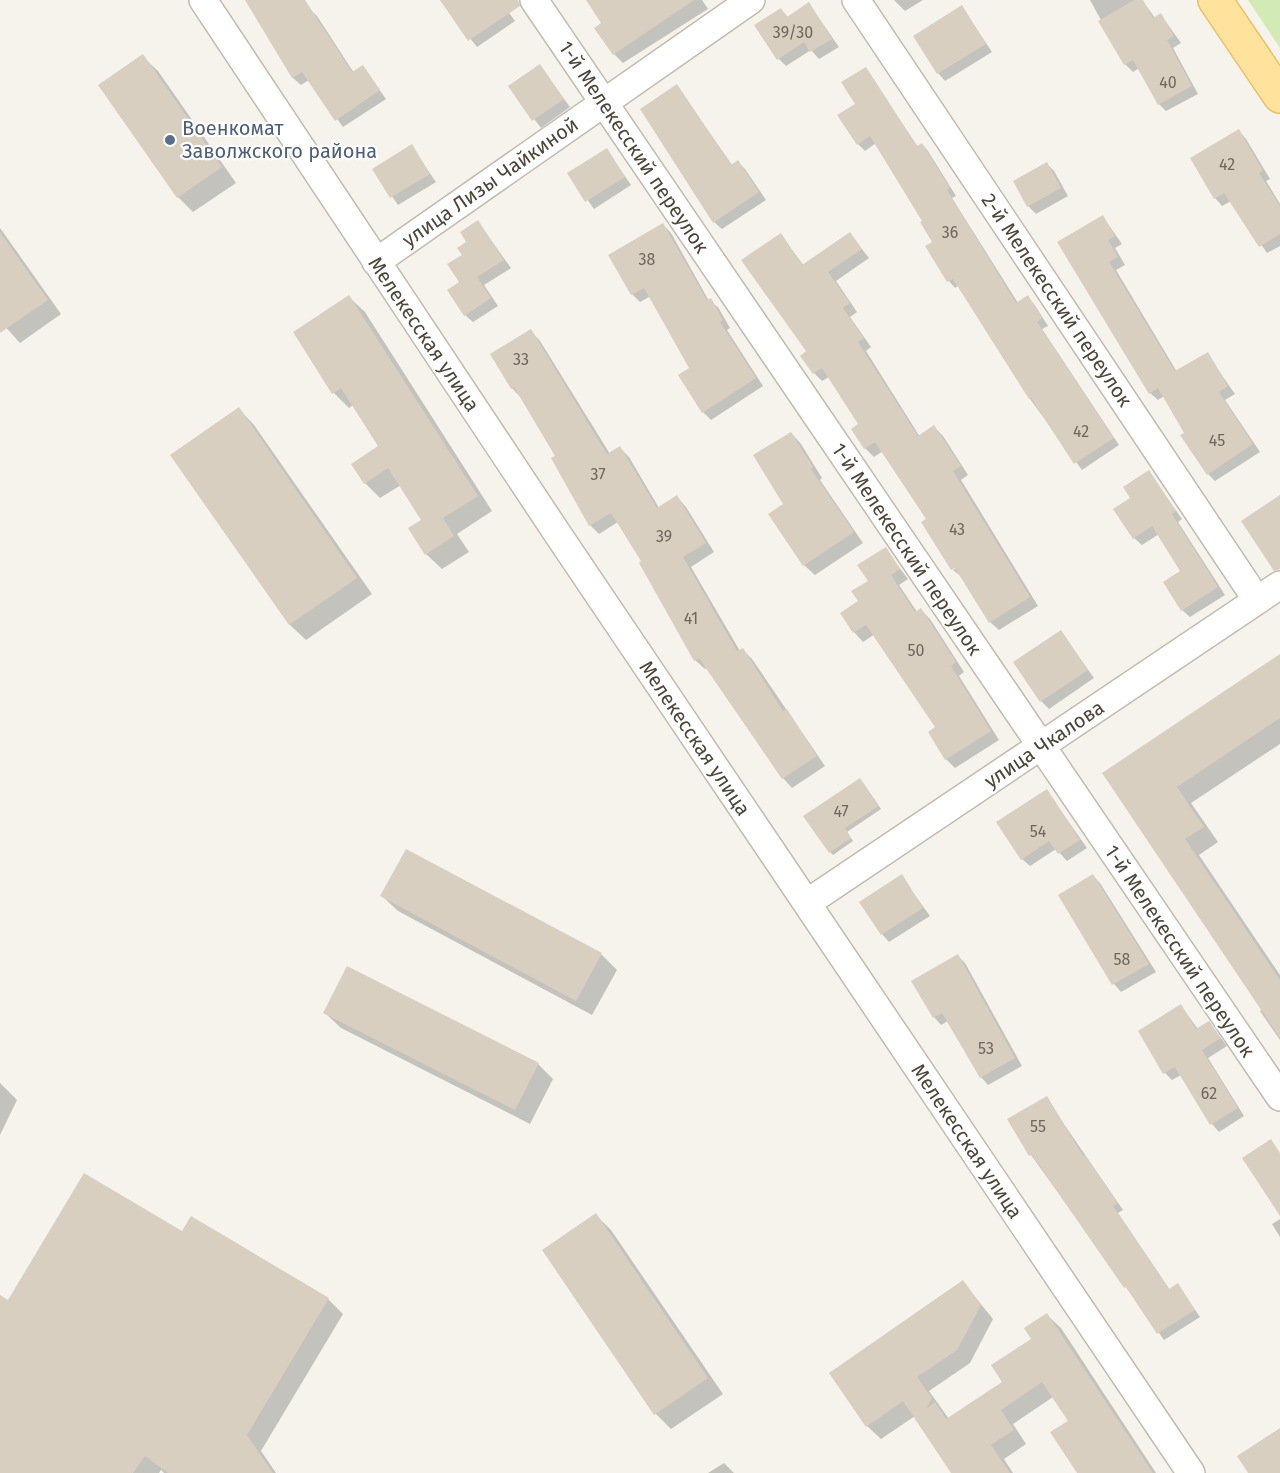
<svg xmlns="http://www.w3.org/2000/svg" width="1280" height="1473" viewBox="0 0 1280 1473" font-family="'Fira Sans',sans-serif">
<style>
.green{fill:#d2eab5}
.shadow{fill:#0003}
.building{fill:#d8cfc1}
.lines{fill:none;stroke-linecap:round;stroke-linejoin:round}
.minor-casing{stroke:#c2bbae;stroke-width:30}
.major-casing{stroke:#e6c16a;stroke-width:36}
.minor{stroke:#fff;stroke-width:27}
.major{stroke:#ffe39c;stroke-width:33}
.service-dot{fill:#5c6f8a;stroke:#fff;stroke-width:2}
.labels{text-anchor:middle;stroke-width:4.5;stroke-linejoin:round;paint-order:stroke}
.number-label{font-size:16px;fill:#6e675b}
.service-label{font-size:20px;fill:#4e5e75;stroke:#fff;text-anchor:start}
.street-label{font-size:20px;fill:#4b4439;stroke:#fff}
</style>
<rect width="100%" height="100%" fill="#f6f3ec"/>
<path class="green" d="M 1248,0 L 1280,0 L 1280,48 Z"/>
<path class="shadow" d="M 246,0 L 300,0 L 317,16 L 354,73 L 363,67 L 386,99 L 343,127 L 309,80 L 301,85 L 293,78 Z
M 440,0 L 500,0 L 515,21 L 477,47 Z
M 587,0 L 702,0 L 708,9 L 623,63 L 614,54 L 603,23 Z
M 894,0 L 923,0 L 905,11 Z
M 1090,0 L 1142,0 L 1155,18 L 1161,15 L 1181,43 L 1173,48 L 1198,94 L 1166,111 L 1159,104 L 1139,68 L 1133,72 L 1125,64 Z
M 809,4 L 839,47 L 819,59 L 811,50 L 786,66 L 779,59 L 781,10 L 788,17 Z
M 962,7 L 992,52 L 945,81 L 938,73 Z
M 142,56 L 158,71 L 236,183 L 193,212 L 178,197 Z
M 540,66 L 570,107 L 541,128 L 510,87 Z
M 865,69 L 918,147 L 922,144 L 928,151 L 956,196 L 952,198 L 1018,303 L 1027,297 L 1034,304 L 1048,326 L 1042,329 L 1119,445 L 1082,470 L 1030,399 L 959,285 L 955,288 L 949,281 L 924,221 L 876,143 L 865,151 L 858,144 L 857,104 Z
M 677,86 L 732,165 L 738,162 L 745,169 L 766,200 L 722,229 L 714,222 Z
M 1239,131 L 1246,139 L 1270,179 L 1266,181 L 1280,204 L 1280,246 L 1267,253 L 1231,201 L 1222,206 L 1215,198 Z
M 411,146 L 436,182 L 398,205 L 374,170 Z
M 607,150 L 631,185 L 594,209 L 569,173 Z
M 1047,164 L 1054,171 L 1068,196 L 1036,214 L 1028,206 Z
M 1103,217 L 1122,244 L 1115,248 L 1125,265 L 1116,270 L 1177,372 L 1207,354 L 1235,394 L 1225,400 L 1260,452 L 1215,481 L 1208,474 L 1164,396 L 1158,400 L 1150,393 L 1059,243 Z
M 478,222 L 511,268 L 484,285 L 498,306 L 473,322 L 465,315 L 461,283 L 464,256 Z
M 663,225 L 671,233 L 709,301 L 718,307 L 730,328 L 727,330 L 763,386 L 711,420 L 703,412 L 691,369 L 651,296 L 640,302 L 632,294 L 610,255 Z
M 0,228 L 61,314 L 20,343 L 0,321 Z
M 850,234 L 869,258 L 836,281 L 857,312 L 850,317 L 871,347 L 866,351 L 920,437 L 934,427 L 943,436 L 968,475 L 961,480 L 1038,606 L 999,630 L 990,622 L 962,577 L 953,570 L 962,565 L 883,451 L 874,457 L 865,448 L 853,429 L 860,425 L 829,377 L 822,381 L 814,373 L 781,235 L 804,266 Z
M 349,297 L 365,312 L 492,511 L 457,534 L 469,552 L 442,569 L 426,554 L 423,520 L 401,485 L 380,498 L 365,483 L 380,447 L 353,405 L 349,408 L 334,393 L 295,332 Z
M 531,331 L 540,341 L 610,454 L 620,448 L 629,457 L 659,508 L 677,497 L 686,507 L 714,552 L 691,567 L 740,651 L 743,650 L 752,659 L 825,766 L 792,788 L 783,778 L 707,668 L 705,669 L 695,660 L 643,562 L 618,522 L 599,534 L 590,525 L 557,456 L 521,398 L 512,388 Z
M 239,409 L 254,425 L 372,594 L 306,640 L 290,625 L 172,455 Z
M 791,433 L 801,444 L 822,478 L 820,480 L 863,543 L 815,575 L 804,565 L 785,504 Z
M 1149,472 L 1182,519 L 1178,522 L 1225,595 L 1190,617 L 1182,610 L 1182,571 L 1159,534 L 1142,545 L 1134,538 L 1132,499 Z
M 885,549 L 908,579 L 899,585 L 917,612 L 921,610 L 930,619 L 964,672 L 959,676 L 999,740 L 955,768 L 946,759 L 937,727 L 875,634 L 863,642 L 854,632 L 860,602 Z
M 1061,632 L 1094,678 L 1049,709 L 1041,701 Z
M 1280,656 L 1280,744 L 1191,803 L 1218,842 L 1199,855 L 1280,975 L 1280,1040 L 1260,1011 L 1262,1009 L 1104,773 Z
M 863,783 L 881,809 L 847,832 L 853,841 L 833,855 L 830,852 Z
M 1047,791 L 1087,848 L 1067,861 L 1056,849 L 1030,866 L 1022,859 Z
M 407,851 L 601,954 L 617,970 L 592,1015 L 398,911 L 382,896 Z
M 901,876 L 930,916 L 889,942 L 882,934 Z
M 1093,876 L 1100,883 L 1156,972 L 1121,992 L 1114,984 Z
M 958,956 L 965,963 L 1022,1066 L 988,1085 L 981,1077 L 948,1021 L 941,1025 L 934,1017 Z
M 1181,1006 L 1198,1029 L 1209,1023 L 1227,1046 L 1208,1058 L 1244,1116 L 1219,1132 L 1212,1124 L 1181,1075 L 1172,1080 L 1165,1073 Z
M 325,1013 L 538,1064 L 553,1079 L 530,1124 L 341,1028 Z
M 0,1083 L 17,1100 L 0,1135 Z
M 1046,1098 L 1123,1210 L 1118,1213 L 1170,1290 L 1178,1285 L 1200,1317 L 1164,1340 L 1031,1155 Z
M 596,1215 L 611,1230 L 723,1394 L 671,1429 L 656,1414 L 544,1250 Z
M 1280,1219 L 1280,1237 L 1272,1224 Z
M 182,1234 L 328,1299 L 343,1314 L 261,1451 L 276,1473 L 164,1473 L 161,1470 L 159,1473 L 0,1473 L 0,1297 L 9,1302 Z
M 963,1282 L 993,1319 L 970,1363 L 929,1391 L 949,1419 L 1004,1383 L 1047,1315 L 1061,1328 L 1156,1473 L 1079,1473 L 1070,1422 L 1053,1397 L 1013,1424 L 1026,1444 L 1004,1459 L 1013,1473 L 952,1473 L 915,1416 L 881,1439 L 867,1426 Z
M 724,1463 L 734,1473 L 708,1473 Z"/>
<path class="building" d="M 245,0 L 305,0 L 352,72 L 363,65 L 380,90 L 335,121 L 302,72 L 292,78 Z
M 440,0 L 518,0 L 520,6 L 468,41 Z
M 586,0 L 694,0 L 613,55 L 594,28 L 601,23 Z
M 1134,0 L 1143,0 L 1153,18 L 1161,13 L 1174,36 L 1167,40 L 1192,86 L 1158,105 L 1133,60 L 1124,65 L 1098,21 Z
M 809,2 L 832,39 L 810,52 L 804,42 L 777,60 L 754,25 L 781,8 L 787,17 Z
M 962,5 L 986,44 L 937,74 L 913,36 Z
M 143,54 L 222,167 L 177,198 L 98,85 Z
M 540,64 L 564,99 L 532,121 L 508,86 Z
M 866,67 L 917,146 L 922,143 L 950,188 L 947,190 L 1016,303 L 1028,295 L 1042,318 L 1037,322 L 1114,438 L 1074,464 L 1031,398 L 1029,399 L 953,279 L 947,282 L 925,246 L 932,242 L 920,222 L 922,221 L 870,136 L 857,145 L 837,115 L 855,104 L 841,82 Z
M 677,84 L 731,165 L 738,160 L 759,192 L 713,223 L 640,109 Z
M 1239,129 L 1263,171 L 1259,173 L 1280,206 L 1280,234 L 1259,247 L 1224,193 L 1214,199 L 1190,158 Z
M 412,144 L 430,174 L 390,198 L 372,169 Z
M 607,148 L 625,177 L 585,202 L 567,173 Z
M 1047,162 L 1061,188 L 1027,207 L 1013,181 Z
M 1103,215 L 1115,236 L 1108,240 L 1118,257 L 1109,262 L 1175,371 L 1208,352 L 1228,386 L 1219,392 L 1253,444 L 1207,475 L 1180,435 L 1184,433 L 1158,388 L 1149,394 L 1057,242 Z
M 478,220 L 504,260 L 477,277 L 491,298 L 464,316 L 447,290 L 459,282 L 447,264 L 462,255 L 457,248 L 466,242 L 460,232 Z
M 663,223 L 707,300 L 711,298 L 723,320 L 720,322 L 756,378 L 702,413 L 678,375 L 689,368 L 644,288 L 631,295 L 608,255 Z
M 0,232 L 48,300 L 0,333 Z
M 850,232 L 862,249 L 828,272 L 850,303 L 843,308 L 864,338 L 858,342 L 918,436 L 934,425 L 961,466 L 953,471 L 1030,597 L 989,623 L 955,568 L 951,570 L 921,522 L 926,519 L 875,442 L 864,449 L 851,429 L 858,424 L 822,368 L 813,374 L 800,356 L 806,351 L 741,260 L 781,233 L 802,265 Z
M 349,295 L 478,496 L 443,518 L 454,536 L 425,555 L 408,528 L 421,520 L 388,468 L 364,484 L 351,464 L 378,446 L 341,388 L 332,394 L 293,332 Z
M 531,329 L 607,454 L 620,446 L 657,508 L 677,495 L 706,543 L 683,557 L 737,651 L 743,648 L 783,711 L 787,709 L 817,756 L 782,779 L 699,658 L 694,661 L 639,563 L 641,561 L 611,513 L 589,526 L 551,458 L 555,456 L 514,387 L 511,389 L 490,354 Z
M 239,407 L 357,578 L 289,625 L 170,455 Z
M 791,432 L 813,467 L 811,469 L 854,532 L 803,566 L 768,514 L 783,504 L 753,455 Z
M 1149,470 L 1176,511 L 1172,514 L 1218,587 L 1181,611 L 1163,582 L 1180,571 L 1152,526 L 1133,539 L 1113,509 L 1130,498 L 1123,487 Z
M 1280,495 L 1280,569 L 1274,571 L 1241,521 Z
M 886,547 L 900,569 L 891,575 L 915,612 L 921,608 L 956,662 L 951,666 L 991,731 L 945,760 L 928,732 L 935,727 L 866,625 L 853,633 L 840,613 L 858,601 L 851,591 L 868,581 L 857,565 Z
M 1061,630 L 1088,670 L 1040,702 L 1013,662 Z
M 1280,654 L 1280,718 L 1177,787 L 1204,827 L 1185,839 L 1280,980 L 1280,1038 L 1102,773 Z
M 860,778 L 879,806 L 845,828 L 851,838 L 829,853 L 803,816 Z
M 1047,789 L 1080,840 L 1058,854 L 1049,841 L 1021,860 L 996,822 Z
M 406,849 L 602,953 L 576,1001 L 380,896 Z
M 902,874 L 923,908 L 881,935 L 859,902 Z
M 1093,874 L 1149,964 L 1112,985 L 1058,895 Z
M 958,954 L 1015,1058 L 980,1078 L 942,1013 L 933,1018 L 911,981 Z
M 347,966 L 539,1063 L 515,1110 L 323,1013 Z
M 1181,1004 L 1196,1029 L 1209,1021 L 1221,1038 L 1202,1050 L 1238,1108 L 1210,1125 L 1175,1067 L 1163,1074 L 1138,1031 Z
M 1047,1096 L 1083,1156 L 1085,1155 L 1118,1203 L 1113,1206 L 1169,1289 L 1178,1283 L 1195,1310 L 1157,1334 L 1126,1287 L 1124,1288 L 1032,1155 L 1029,1156 L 1007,1119 Z
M 1271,1139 L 1280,1153 L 1280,1216 L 1242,1158 Z
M 84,1173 L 182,1231 L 191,1216 L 329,1298 L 247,1435 L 273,1473 L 168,1473 L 145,1456 L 133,1473 L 0,1473 L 0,1295 L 8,1300 Z
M 596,1213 L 708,1378 L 654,1415 L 542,1250 Z
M 963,1280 L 981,1305 L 957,1350 L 917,1377 L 932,1398 L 927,1408 L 935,1402 L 946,1419 L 1002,1382 L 991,1365 L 1031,1339 L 1024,1328 L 1047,1313 L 1153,1473 L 1077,1473 L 1050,1432 L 1068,1421 L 1042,1382 L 1001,1410 L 1014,1430 L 991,1445 L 1010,1473 L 951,1473 L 903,1401 L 866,1427 L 829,1373 Z
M 1280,1428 L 1280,1473 L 1248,1473 L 1237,1456 Z"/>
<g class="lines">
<g class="minor-casing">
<path id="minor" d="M 203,0 L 557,533 L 1191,1473
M 534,0 L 1280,1097
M 856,0 L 1257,600
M 376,262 L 751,0
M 807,903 L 1280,585"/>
</g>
<g class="major-casing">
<path id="major" d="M 1215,0 L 1280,96"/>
</g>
<use href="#minor" class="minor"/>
<use href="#major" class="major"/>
</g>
<circle class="service-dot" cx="170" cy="140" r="6"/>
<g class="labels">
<g class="number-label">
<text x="793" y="38">39/30</text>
<text x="1168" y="88">40</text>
<text x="1227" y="170">42</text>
<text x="950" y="238">36</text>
<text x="647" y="265">38</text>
<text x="521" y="365">33</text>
<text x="1081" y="437">42</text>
<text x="1217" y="446">45</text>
<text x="598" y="480">37</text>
<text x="957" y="535">43</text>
<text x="664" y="542">39</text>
<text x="691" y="624">41</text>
<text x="916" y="656">50</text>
<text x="841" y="817">47</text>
<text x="1038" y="837">54</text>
<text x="1122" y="965">58</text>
<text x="986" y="1054">53</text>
<text x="1209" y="1099">62</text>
<text x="1038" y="1132">55</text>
</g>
<g class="service-label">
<text x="182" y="135">Военкомат<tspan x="182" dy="23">Заволжского района</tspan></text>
</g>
<g class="street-label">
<text transform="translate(634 147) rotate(56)" y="7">1-й Мелекесский переулок</text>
<text transform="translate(490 182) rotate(-35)" y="7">улица Лизы Чайкиной</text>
<text transform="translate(1057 300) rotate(56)" y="7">2-й Мелекесский переулок</text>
<text transform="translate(424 334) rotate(56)" y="7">Мелекесская улица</text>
<text transform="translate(907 549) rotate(56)" y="7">1-й Мелекесский переулок</text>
<text transform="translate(695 738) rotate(56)" y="7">Мелекесская улица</text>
<text transform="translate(1044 744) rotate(-34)" y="7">улица Чкалова</text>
<text transform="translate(1180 951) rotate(56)" y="7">1-й Мелекесский переулок</text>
<text transform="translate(967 1141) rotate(56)" y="7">Мелекесская улица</text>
</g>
</g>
</svg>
